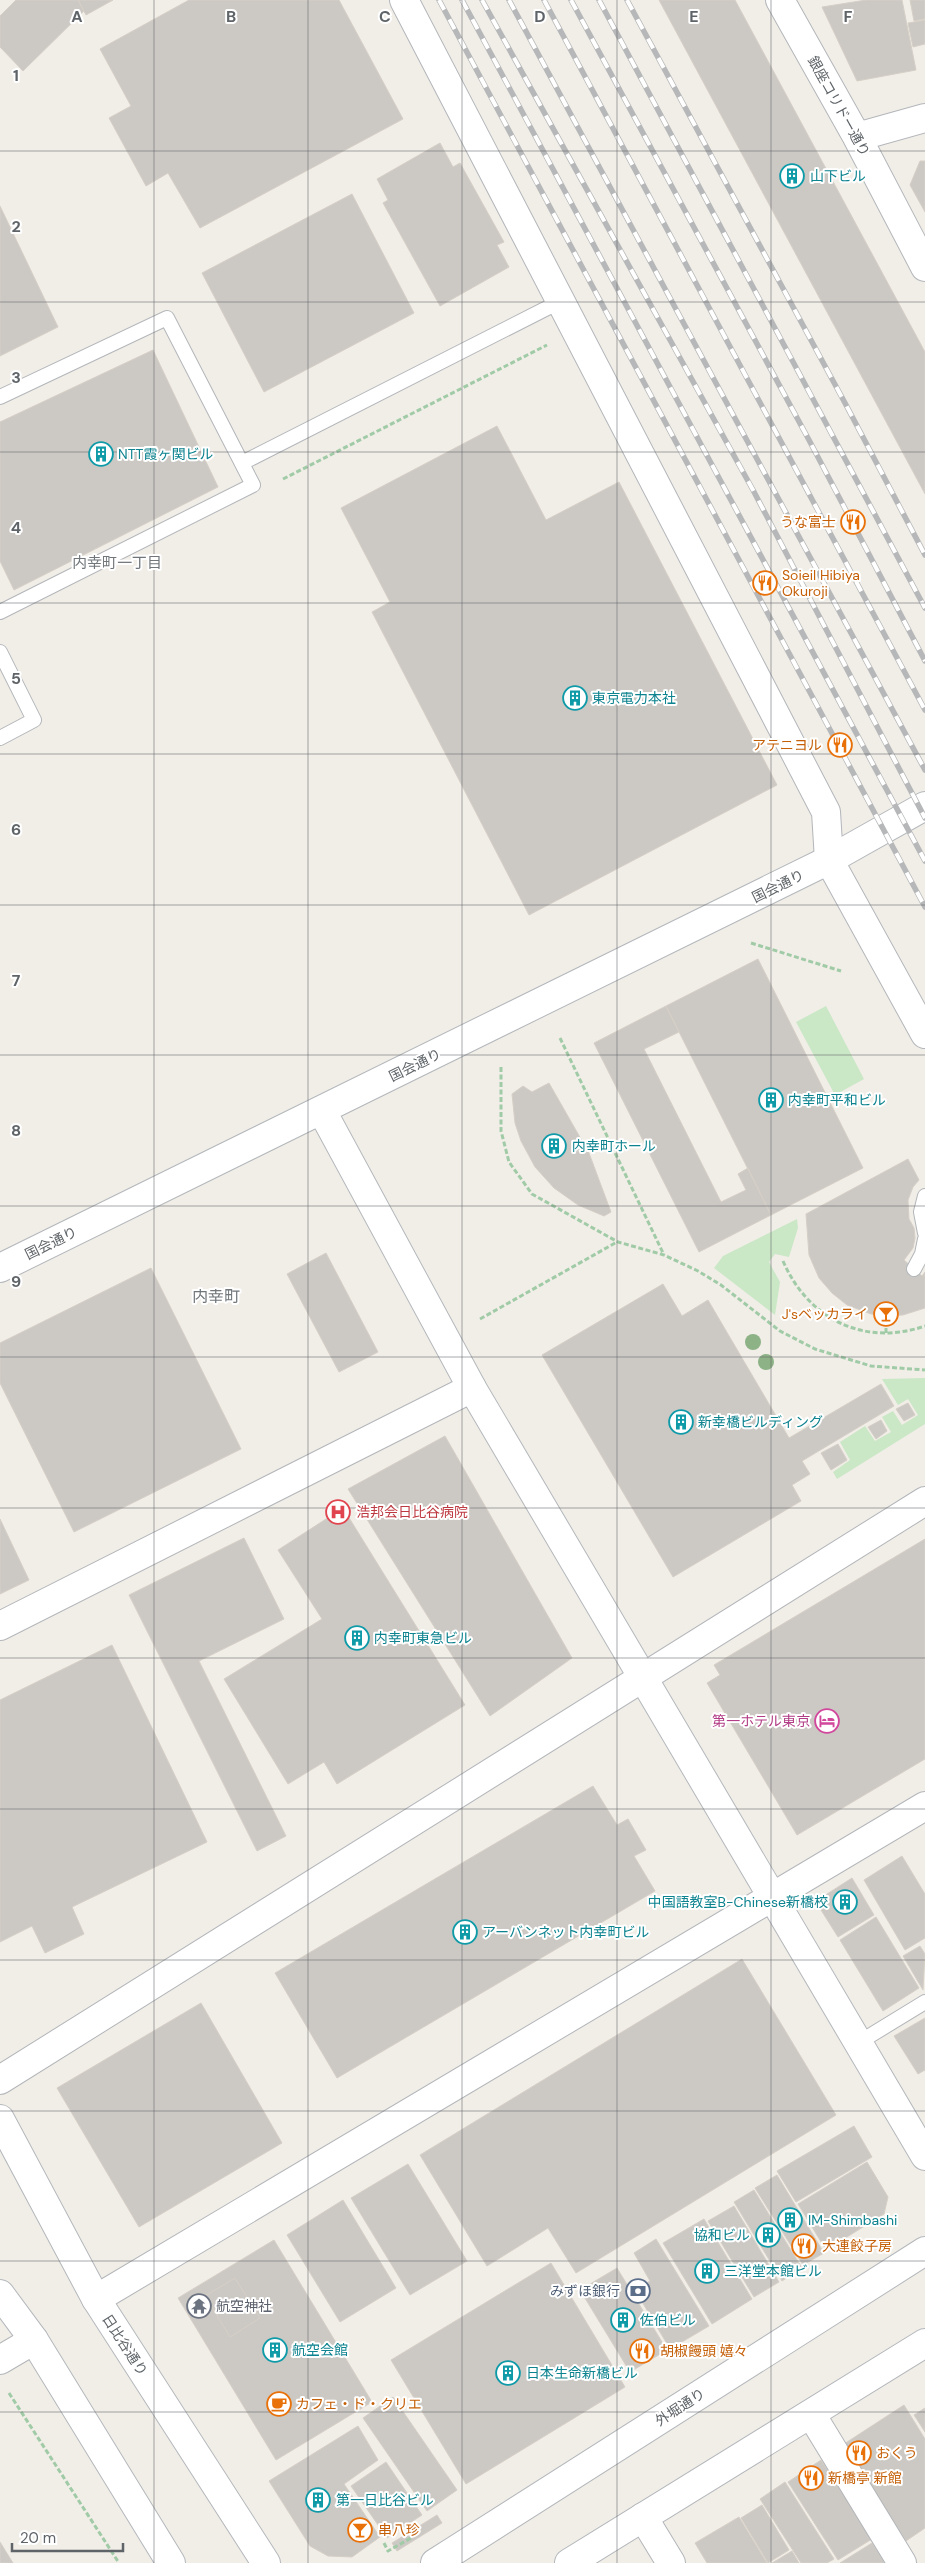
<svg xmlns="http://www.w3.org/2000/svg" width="925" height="2563" viewBox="0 0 925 2563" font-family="'DM Sans','Noto Sans JP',sans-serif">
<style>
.green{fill:#cae7c6}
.building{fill:#ccc9c5;stroke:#d6cfc6}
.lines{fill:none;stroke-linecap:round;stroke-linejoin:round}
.lane-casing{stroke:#b3b6ba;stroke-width:16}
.street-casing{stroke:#b3b6ba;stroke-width:30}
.secondary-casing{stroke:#b4b8bc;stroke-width:30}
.path{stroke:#a0cba6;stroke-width:3;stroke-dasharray:5 2.5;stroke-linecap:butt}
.lane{stroke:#fff;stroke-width:14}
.street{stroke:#fff;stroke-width:28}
.secondary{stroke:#fff;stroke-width:28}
.rail-casing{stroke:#b6b7b8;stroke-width:5.5}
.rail{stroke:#fff;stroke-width:4;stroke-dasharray:11;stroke-linecap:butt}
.tree{fill:#8db286}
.grid{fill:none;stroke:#5f6468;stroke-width:1;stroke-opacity:0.55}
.labels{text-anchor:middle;stroke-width:4;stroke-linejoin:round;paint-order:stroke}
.street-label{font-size:14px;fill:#5f6468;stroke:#fff}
.culture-label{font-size:14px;fill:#0d838f;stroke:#fff;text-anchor:start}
.food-label{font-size:14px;fill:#c56008;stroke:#fff;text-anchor:start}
.health-label{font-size:14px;fill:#be3a42;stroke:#fff;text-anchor:start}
.hotel-label{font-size:14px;fill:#b23c85;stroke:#fff;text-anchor:end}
.service-label{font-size:14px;fill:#4e5e75;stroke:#fff;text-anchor:end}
.worship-label{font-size:14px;fill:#5b616d;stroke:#fff;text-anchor:start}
.neighbourhood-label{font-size:15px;fill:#70767a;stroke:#fff}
.quarter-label{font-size:16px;fill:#70767a;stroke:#fff}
.grid-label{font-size:16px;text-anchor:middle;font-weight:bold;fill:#5f6468;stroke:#fff;stroke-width:4;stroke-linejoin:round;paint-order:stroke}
</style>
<rect width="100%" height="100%" fill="#f1eee8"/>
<path class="green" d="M 826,1006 L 864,1079 L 835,1095 L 796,1022 Z
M 797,1219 L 798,1228 L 789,1257 L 775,1254 L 769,1262 L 780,1282 L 775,1315 L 714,1268 L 723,1256 Z
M 925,1378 L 925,1424 L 837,1479 L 833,1472 L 850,1460 L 840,1442 L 865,1426 L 875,1441 L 891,1432 L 882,1417 L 893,1411 L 902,1425 L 918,1415 L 908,1399 L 898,1405 L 882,1379 Z"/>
<path class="building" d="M 16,0 L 78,0 L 84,11 L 23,71 L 0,47 L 0,16 Z
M 78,0 L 113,0 L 86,15 Z
M 189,0 L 339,0 L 403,119 L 200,228 L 168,173 L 146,186 L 109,118 L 131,106 L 100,49 Z
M 659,0 L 735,0 L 925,352 L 925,494 Z
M 866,0 L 902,0 L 916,70 L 857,81 L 822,7 Z
M 910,0 L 925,0 L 925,19 L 914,21 Z
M 925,20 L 925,44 L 913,47 L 908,23 Z
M 440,143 L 453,167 L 460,163 L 504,242 L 497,245 L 509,267 L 440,306 L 383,203 L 388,200 L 377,179 Z
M 920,161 L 925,161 L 925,212 L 910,185 Z
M 352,194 L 414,313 L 264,392 L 202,273 Z
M 0,206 L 58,327 L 0,356 Z
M 153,350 L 218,487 L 14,590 L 0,561 L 0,422 Z
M 497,426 L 546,520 L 619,482 L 777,785 L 529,915 L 372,612 L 390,602 L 341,508 Z
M 758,959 L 863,1168 L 771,1215 L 666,1006 Z
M 666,1006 L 679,1032 L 644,1049 L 721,1202 L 746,1190 L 738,1174 L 748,1168 L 771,1215 L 699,1252 L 594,1043 Z
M 549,1083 L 589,1153 L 611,1212 L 604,1216 L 578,1205 L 554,1188 L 535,1167 L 521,1141 L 515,1123 L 512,1094 L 523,1086 L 532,1092 Z
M 908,1159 L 919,1180 L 913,1187 L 908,1200 L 909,1219 L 914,1228 L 915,1238 L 913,1248 L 904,1260 L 922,1276 L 925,1272 L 925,1308 L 903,1315 L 886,1316 L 871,1314 L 847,1305 L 832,1293 L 819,1278 L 809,1255 L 806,1214 Z
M 326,1253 L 378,1352 L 339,1372 L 287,1274 Z
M 151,1268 L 241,1449 L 74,1532 L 0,1383 L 0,1343 Z
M 663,1284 L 682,1316 L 708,1300 L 789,1438 L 881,1384 L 894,1406 L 802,1461 L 810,1474 L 792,1485 L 801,1501 L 673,1577 L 542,1355 Z
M 908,1403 L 915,1415 L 904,1421 L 896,1409 Z
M 881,1420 L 887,1431 L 876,1439 L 868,1427 Z
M 445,1436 L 572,1658 L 490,1716 L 348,1489 Z
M 838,1444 L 847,1460 L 831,1470 L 821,1453 Z
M 343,1508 L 465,1705 L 337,1784 L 324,1762 L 288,1784 L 224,1679 L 322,1619 L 278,1550 Z
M 0,1519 L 29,1580 L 0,1594 Z
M 244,1538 L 284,1619 L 199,1661 L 286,1836 L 257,1851 L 129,1595 Z
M 925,1539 L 925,1759 L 797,1835 L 707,1683 L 720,1675 L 714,1665 Z
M 112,1645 L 207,1842 L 72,1907 L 84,1934 L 45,1953 L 32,1926 L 0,1942 L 0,1700 Z
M 593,1786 L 617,1825 L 628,1819 L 646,1850 L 634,1856 L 655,1891 L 337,2078 L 275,1973 Z
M 902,1856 L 925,1894 L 925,1938 L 905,1950 L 864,1880 Z
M 852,1878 L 874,1915 L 838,1937 L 821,1910 L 827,1894 Z
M 876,1917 L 919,1988 L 883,2011 L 840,1940 Z
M 920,1946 L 925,1954 L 923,1990 L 903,1956 Z
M 742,1959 L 836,2115 L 576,2273 L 548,2228 L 487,2266 L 420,2155 Z
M 201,2003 L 282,2143 L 139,2227 L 57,2088 Z
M 925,2018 L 925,2070 L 918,2074 L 894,2036 Z
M 854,2126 L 872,2157 L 796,2202 L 777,2171 Z
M 867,2162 L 888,2197 L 884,2214 L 826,2250 L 798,2204 Z
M 408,2164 L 467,2261 L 410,2295 L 351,2198 Z
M 777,2175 L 824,2253 L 803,2265 L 755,2188 Z
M 754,2190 L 802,2268 L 782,2281 L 734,2202 Z
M 343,2200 L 396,2288 L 340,2322 L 287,2235 Z
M 734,2206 L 779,2282 L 754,2297 L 708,2221 Z
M 704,2219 L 752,2299 L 712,2324 L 663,2243 Z
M 656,2239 L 709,2326 L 670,2349 L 635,2290 L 650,2281 L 634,2253 Z
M 274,2240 L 372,2402 L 276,2460 L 178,2298 Z
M 551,2263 L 625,2387 L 466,2484 L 391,2360 Z
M 617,2268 L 667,2350 L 630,2372 L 580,2290 Z
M 235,2278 L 260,2318 L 230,2337 L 205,2296 Z
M 393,2397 L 457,2490 L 427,2511 L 363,2418 Z
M 904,2405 L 925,2439 L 925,2528 L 906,2541 L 844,2444 Z
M 925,2408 L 925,2432 L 914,2415 Z
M 358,2426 L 378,2460 L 344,2484 L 380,2537 L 352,2557 L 328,2556 L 310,2546 L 269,2481 Z
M 821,2460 L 872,2539 L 838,2560 L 788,2482 Z
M 386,2462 L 422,2515 L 387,2538 L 351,2486 Z
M 785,2482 L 834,2559 L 827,2563 L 801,2563 L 760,2499 Z
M 762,2505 L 789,2550 L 768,2563 L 741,2518 Z
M 437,2515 L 442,2523 L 397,2551 L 392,2543 Z
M 739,2517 L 767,2563 L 707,2563 L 695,2543 Z
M 0,2542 L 13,2563 L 0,2563 Z
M 872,2543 L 885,2563 L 840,2563 Z
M 792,2551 L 799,2563 L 772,2563 Z"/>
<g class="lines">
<g class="lane-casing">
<path id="lane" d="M 0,397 L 167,318 L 253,485 L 0,612
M 242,463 L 561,301
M 0,652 L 34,720 L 0,738
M 925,1196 L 921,1212 L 925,1233
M 914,1269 L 922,1254 L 925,1239
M 858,2043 L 925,2002"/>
</g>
<g class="street-casing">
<path id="street" d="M 404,0 L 826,812 L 829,860 L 925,1034
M 780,0 L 857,137 L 925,267
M 857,137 L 925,118
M 0,1626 L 472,1388
M 0,2080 L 925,1501
M 96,2299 L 925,1806
M 0,2360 L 34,2340
M 811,2414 L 902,2563
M 643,2517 L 671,2563"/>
</g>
<g class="secondary-casing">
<path id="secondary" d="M 322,1111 L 472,1388 L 925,2156
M 0,1268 L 829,860 L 925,806
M 0,2119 L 96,2299 L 266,2563
M 0,2294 L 34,2340 L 171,2563
M 435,2563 L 925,2251
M 569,2563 L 925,2343"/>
</g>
<path class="path" d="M 283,479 L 547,345
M 751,943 L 841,971
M 560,1038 L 664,1255
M 501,1067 L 501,1131 L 509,1162 L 532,1194 L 618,1242 L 664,1255 L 698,1271 L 721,1285 L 780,1331 L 815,1349 L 871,1366 L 925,1370
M 783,1261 C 808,1319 864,1347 925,1326
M 480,1319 L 617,1242
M 886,1333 L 886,1316
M 9,2393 L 119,2563
M 384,2543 L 388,2551 L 411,2538"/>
<use href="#lane" class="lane"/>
<use href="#street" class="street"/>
<use href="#secondary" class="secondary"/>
<g class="rail-casing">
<path id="rail" d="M 439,0 L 925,907
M 462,0 L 925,861
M 482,0 L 753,490 L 925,818
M 509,0 L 925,770
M 544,0 L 925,710
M 571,0 L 809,440 L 925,661
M 599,0 L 925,608
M 627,0 L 845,403 L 925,555"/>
</g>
<use href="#rail" class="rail"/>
</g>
<g class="tree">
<circle cx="753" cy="1342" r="8"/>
<circle cx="766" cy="1362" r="8"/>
</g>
<path class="grid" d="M 154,0 L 154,2563M 308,0 L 308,2563M 462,0 L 462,2563M 617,0 L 617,2563M 771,0 L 771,2563M 0,151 L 925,151M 0,302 L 925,302M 0,452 L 925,452M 0,603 L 925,603M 0,754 L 925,754M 0,905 L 925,905M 0,1055 L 925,1055M 0,1206 L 925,1206M 0,1357 L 925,1357M 0,1508 L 925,1508M 0,1658 L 925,1658M 0,1809 L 925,1809M 0,1960 L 925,1960M 0,2111 L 925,2111M 0,2261 L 925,2261M 0,2412 L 925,2412"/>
<defs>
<g id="building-ring" transform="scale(1.25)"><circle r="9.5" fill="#fff" stroke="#0f9aa8" stroke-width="1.5"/><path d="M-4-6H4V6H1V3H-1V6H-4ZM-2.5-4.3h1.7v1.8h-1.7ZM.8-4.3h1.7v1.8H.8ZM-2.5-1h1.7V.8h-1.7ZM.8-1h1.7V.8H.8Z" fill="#0f9aa8"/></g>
<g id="restaurant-ring" transform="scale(1.25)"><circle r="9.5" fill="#fff" stroke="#e8710a" stroke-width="1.5"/><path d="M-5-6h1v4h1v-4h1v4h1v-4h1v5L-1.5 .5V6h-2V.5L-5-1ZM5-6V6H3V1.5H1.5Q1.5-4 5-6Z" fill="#e8710a"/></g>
<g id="bar-ring" transform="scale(1.25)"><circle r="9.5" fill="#fff" stroke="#e8710a" stroke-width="1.5"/><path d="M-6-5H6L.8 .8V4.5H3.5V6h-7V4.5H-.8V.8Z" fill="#e8710a"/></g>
<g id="hospital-ring" transform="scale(1.25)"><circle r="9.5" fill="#fff" stroke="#e0444e" stroke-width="1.5"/><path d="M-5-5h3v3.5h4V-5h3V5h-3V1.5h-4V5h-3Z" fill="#e0444e"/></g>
<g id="hotel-ring" transform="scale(1.25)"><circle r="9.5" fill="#fff" stroke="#d1479c" stroke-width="1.5"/><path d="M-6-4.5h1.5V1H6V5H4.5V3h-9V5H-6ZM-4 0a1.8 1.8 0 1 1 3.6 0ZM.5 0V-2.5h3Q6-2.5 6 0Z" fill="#d1479c"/></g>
<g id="bank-ring" transform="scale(1.25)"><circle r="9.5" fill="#fff" stroke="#5c6f8a" stroke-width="1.5"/><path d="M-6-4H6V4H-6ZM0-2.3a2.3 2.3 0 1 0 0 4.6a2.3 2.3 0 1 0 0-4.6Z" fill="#5c6f8a"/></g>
<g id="temple-ring" transform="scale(1.25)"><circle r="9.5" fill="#fff" stroke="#6b7280" stroke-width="1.5"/><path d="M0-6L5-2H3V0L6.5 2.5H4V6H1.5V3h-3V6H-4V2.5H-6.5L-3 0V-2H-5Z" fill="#6b7280"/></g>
<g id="cafe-ring" transform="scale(1.25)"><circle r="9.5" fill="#fff" stroke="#e8710a" stroke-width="1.5"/><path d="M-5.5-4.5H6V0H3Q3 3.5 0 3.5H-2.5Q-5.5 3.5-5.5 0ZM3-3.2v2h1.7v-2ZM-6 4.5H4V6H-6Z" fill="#e8710a"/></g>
</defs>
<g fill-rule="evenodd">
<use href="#building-ring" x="792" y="176"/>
<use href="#building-ring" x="101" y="454"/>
<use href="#restaurant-ring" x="853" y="522"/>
<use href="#restaurant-ring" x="765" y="583"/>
<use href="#building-ring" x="575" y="698"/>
<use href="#restaurant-ring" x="840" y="745"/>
<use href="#building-ring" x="771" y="1100"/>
<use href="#building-ring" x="554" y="1146"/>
<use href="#bar-ring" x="886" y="1314"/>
<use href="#building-ring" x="681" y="1422"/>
<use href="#hospital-ring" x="338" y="1512"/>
<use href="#building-ring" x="357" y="1638"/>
<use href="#hotel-ring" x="827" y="1721"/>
<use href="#building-ring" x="845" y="1902"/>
<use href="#building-ring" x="465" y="1932"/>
<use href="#building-ring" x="790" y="2220"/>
<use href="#building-ring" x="768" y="2235"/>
<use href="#restaurant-ring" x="804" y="2246"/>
<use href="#building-ring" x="707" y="2271"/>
<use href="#bank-ring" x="638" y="2291"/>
<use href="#temple-ring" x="199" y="2306"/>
<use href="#building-ring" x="623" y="2320"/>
<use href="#building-ring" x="275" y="2350"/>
<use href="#restaurant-ring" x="642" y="2351"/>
<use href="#building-ring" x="508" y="2373"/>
<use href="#cafe-ring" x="279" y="2404"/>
<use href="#restaurant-ring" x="859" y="2453"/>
<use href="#restaurant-ring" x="811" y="2478"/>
<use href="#building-ring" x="318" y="2500"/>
<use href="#bar-ring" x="360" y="2530"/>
</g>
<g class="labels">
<g class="street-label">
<text transform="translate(839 106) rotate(61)" y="5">銀座コリドー通り</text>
<text transform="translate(778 886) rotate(-26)" y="5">国会通り</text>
<text transform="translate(415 1065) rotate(-26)" y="5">国会通り</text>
<text transform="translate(51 1243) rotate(-26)" y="5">国会通り</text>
<text transform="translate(125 2345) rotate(57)" y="5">日比谷通り</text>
<text transform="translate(680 2407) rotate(-33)" y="5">外堀通り</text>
</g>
<g class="culture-label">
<text x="810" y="181">山下ビル</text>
<text x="118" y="459">NTT霞ヶ関ビル</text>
<text x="592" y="703">東京電力本社</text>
<text x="788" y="1105">内幸町平和ビル</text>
<text x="572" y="1151">内幸町ホール</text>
<text x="698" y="1427">新幸橋ビルディング</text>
<text x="374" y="1643">内幸町東急ビル</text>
<text x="828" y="1907" text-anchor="end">中国語教室B-Chinese新橋校</text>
<text x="482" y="1937">アーバンネット内幸町ビル</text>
<text x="808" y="2225">IM-Shimbashi</text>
<text x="750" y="2240" text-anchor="end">協和ビル</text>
<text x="724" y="2276">三洋堂本館ビル</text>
<text x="640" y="2325">佐伯ビル</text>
<text x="292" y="2355">航空会館</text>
<text x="526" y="2378">日本生命新橋ビル</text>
<text x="336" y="2505">第一日比谷ビル</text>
</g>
<g class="food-label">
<text x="836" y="527" text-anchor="end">うな富士</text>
<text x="782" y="580">Soieil Hibiya<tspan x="782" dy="16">Okuroji</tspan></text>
<text x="822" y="750" text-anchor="end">アテニヨル</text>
<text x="868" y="1319" text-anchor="end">J'sベッカライ</text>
<text x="822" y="2251">大連餃子房</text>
<text x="660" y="2356">胡椒饅頭 嬉々</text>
<text x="296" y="2409">カフェ・ド・クリエ</text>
<text x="876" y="2458">おくう</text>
<text x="828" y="2483">新橋亭 新館</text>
<text x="378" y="2535">串八珍</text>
</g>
<g class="health-label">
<text x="356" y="1517">浩邦会日比谷病院</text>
</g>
<g class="hotel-label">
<text x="810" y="1726">第一ホテル東京</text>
</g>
<g class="service-label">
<text x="620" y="2296">みずほ銀行</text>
</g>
<g class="worship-label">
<text x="216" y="2311">航空神社</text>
</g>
<g class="neighbourhood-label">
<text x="117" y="568">内幸町一丁目</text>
</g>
<g class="quarter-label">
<text x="216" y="1302">内幸町</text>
</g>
</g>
<g class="grid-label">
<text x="77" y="22">A</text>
<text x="231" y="22">B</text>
<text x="385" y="22">C</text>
<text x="540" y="22">D</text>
<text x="694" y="22">E</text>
<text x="848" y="22">F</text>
<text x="16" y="81">1</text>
<text x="16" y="232">2</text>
<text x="16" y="383">3</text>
<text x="16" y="533">4</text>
<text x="16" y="684">5</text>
<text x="16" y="835">6</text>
<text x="16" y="986">7</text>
<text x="16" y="1136">8</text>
<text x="16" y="1287">9</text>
</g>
<path d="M12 2543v8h111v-8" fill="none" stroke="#5f6468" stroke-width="2.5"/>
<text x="20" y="2543" font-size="15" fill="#5f6468" stroke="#ffffff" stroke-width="4" paint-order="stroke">20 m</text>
</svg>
